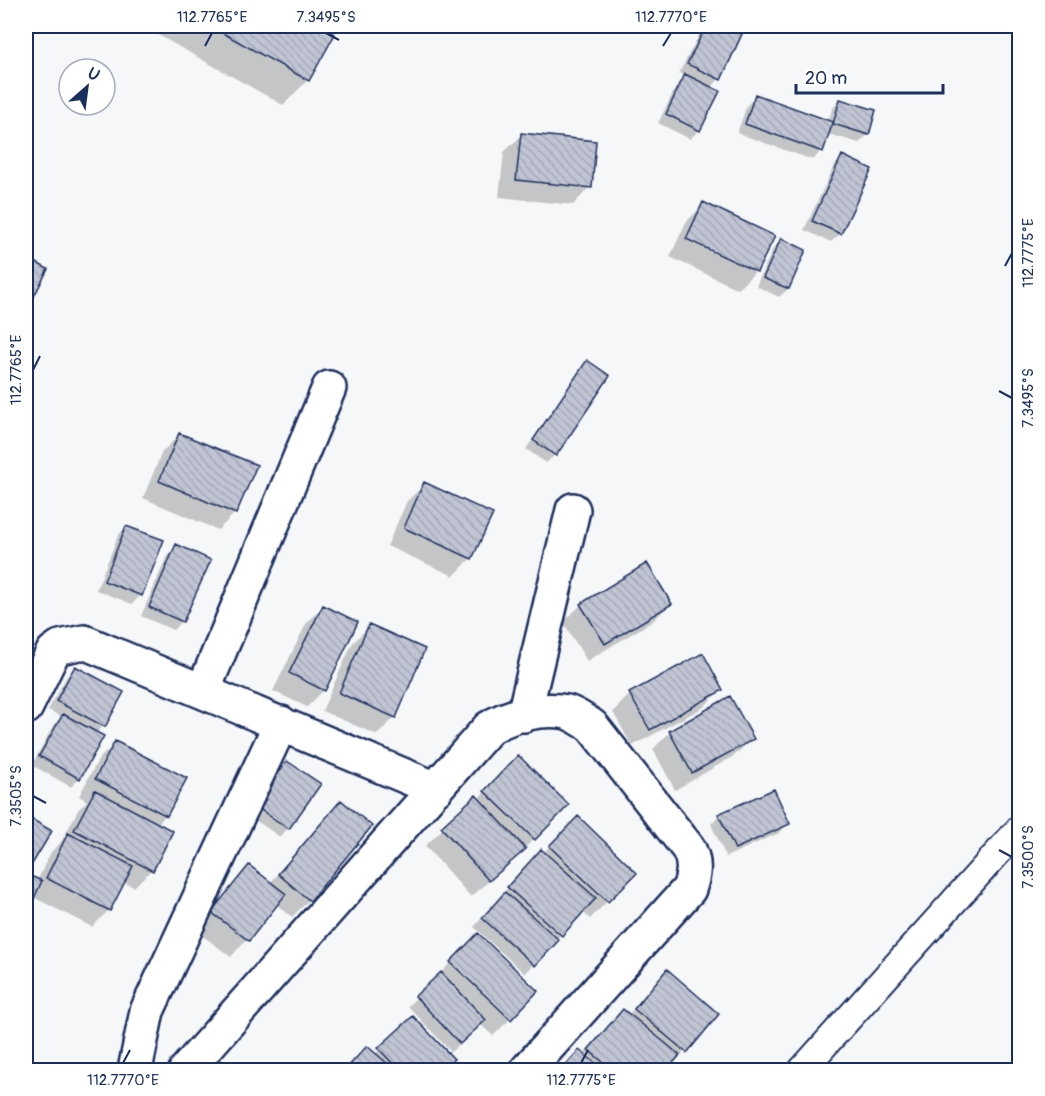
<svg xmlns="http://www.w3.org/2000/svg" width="1045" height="1096" viewBox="0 0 1045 1096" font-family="Pangolin,sans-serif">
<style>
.shadow{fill:#0003}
.building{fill:url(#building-back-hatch);stroke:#1b2f5e;stroke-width:1.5}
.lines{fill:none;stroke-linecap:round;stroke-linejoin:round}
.service-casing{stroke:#1b2f5e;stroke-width:30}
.minor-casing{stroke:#1b2f5e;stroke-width:38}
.service{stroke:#fff;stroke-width:26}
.minor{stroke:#fff;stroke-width:33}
.ticks{fill:none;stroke:#1b2f5e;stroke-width:2}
.neatline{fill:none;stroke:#1b2f5e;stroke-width:2}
.ticks-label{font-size:15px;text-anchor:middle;fill:#1b2f5e}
</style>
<defs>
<pattern id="building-back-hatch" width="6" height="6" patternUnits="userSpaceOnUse" patternTransform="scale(1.5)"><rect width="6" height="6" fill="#c0c4d3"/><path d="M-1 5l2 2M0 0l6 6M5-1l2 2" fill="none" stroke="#a4a9b8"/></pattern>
</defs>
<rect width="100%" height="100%" fill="#f6f7f9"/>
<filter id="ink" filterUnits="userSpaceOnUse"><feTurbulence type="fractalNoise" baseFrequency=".0167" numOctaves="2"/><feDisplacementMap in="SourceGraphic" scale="12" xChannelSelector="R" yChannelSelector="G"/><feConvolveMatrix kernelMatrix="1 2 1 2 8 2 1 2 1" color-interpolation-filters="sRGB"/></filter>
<g filter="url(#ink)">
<path class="shadow" d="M 142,26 L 318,26 L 333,34 L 308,80 L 283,105 Z
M 704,26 L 721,26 L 740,35 L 719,79 L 711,88 L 699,130 L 690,139 L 658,123 L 677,85 L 686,76 L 679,73 Z
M 756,96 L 828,122 L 832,109 L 840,100 L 868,135 L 859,143 L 828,134 L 821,151 L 813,160 L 737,133 L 747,105 Z
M 522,135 L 590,187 L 573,205 L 499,197 L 504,152 Z
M 843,157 L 870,170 L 840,234 L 831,242 L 804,230 L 834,166 Z
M 704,204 L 773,236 L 756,271 L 738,289 L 670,257 L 686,222 Z
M 782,240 L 804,251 L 788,289 L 779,297 L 756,286 L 773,249 Z
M 26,259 L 46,270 L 26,309 Z
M 587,362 L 555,455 L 546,463 L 526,449 Z
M 180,434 L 235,513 L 218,530 L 143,498 L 162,452 Z
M 425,484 L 471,558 L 454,576 L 387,546 L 407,501 Z
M 126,527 L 162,541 L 140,596 L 132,604 L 96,590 L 118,536 Z
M 176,546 L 182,621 L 173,630 L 141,616 L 168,554 Z
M 670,604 L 653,621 L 587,661 L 563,622 L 581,605 Z
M 323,606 L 324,690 L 307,707 L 273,691 L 306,624 Z
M 369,626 L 395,717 L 377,735 L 322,711 L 352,644 Z
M 76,668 L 103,726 L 96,733 L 79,778 L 71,787 L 32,765 L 54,724 L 62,717 L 48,710 L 67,676 Z
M 721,689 L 704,707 L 632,746 L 613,712 L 630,694 Z
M 670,732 L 752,739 L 734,756 L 675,790 L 653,749 Z
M 116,742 L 166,815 L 157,824 L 151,870 L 134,887 L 123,882 L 109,910 L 92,927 L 33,897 L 26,913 L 26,876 L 37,881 L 51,852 L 61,842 L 78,810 L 87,801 L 79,796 L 98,760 Z
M 518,758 L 567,805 L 516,857 L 471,897 L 425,846 L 476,797 L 478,799 Z
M 287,763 L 288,828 L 280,837 L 248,815 Z
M 341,802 L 309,900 L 292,917 L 276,904 L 231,957 L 195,930 L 249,867 L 270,883 Z
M 719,815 L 788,824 L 779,833 L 726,857 L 711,824 Z
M 26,817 L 50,831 L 26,870 Z
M 578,818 L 635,873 L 590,919 L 582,911 L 525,974 L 474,927 L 524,869 L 543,853 Z
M 478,935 L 510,1019 L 493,1036 L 480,1024 L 451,1052 L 408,1006 Z
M 667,972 L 717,1014 L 668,1070 L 562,1070 L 571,1060 L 583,1055 L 623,1011 L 628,1015 Z
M 413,1018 L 452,1059 L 440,1070 L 346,1070 L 358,1057 L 374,1055 Z"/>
<path class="building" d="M 210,26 L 321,26 L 335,34 L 309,81 Z
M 706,26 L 725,26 L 742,34 L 721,80 L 687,64 Z
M 685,74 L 720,91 L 700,131 L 666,114 Z
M 755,94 L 833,122 L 823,152 L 745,124 Z
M 840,99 L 876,110 L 869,135 L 833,124 Z
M 521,133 L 596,141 L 592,188 L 516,180 Z
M 842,155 L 872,169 L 841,234 L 812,221 Z
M 703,202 L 775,236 L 757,272 L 686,239 Z
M 781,238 L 806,250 L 789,289 L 763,278 Z
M 26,257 L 48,269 L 26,312 Z
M 587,360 L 610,376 L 556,456 L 533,440 Z
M 179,433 L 257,465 L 236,514 L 159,481 Z
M 424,482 L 493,514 L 472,559 L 404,528 Z
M 126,526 L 164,540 L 142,596 L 104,581 Z
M 176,544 L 211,560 L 183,622 L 149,607 Z
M 647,563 L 672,604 L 605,644 L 580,604 Z
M 323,605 L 358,622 L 325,691 L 289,673 Z
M 369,624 L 425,649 L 396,718 L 339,693 Z
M 703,653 L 723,690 L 650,730 L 629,693 Z
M 75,666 L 124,692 L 105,727 L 56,701 Z
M 730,696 L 754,739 L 692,773 L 669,731 Z
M 63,714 L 104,736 L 80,779 L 39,756 Z
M 115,741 L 187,778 L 167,816 L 95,779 Z
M 518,755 L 569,805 L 535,840 L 484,791 Z
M 287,761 L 321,784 L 289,829 L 255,806 Z
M 774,789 L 790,824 L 735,849 L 718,814 Z
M 95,790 L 173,831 L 153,871 L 74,830 Z
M 476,795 L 526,849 L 489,881 L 441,827 Z
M 341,800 L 372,826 L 310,901 L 278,874 Z
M 26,816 L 52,831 L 31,866 L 26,862 Z
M 578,816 L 637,873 L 608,902 L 549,846 Z
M 68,833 L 133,866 L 110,911 L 46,878 Z
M 541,849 L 596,898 L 562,936 L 507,887 Z
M 249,865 L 286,894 L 249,941 L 211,912 Z
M 26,874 L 42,881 L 26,916 Z
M 505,892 L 559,940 L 535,966 L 482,918 Z
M 478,933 L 538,991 L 511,1020 L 450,962 Z
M 667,969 L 719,1014 L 687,1053 L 634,1009 Z
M 441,972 L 486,1020 L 460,1044 L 415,996 Z
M 623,1009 L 680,1055 L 667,1070 L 613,1070 L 588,1050 Z
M 413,1016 L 454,1059 L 442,1070 L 399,1070 L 378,1048 Z
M 367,1046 L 395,1070 L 345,1070 Z
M 579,1050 L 604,1070 L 561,1070 Z
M 78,1064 L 98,1070 L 76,1070 Z"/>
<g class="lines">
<g class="service-casing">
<path id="service" d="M 802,1070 L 1020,828"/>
</g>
<g class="minor-casing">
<path id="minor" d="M 203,691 L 329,388
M 26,707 L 53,652 L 60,647 L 84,642 L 436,789
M 524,715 L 573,510
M 135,1070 L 147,1011 L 281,723
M 186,1070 L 489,728 C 509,715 543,707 567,712 C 576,715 584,721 592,726 L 688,848 C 696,862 694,875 689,889 L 527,1070"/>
</g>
<use href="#service" class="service"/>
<use href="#minor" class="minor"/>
</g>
</g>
<path class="ticks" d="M 326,33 L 339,40M 205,46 L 212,33M 663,46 L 671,33M 1005,266 L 1012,253M 33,370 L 40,356M 999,391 L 1012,398M 33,796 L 46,803M 999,850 L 1012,857M 123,1063 L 130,1050M 581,1063 L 588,1050"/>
<rect width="1045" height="1096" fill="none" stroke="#fff" stroke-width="66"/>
<g transform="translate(87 87) rotate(28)"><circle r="28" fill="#ffffff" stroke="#a4acbf" stroke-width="1.5"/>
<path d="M0-4.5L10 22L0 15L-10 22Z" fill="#1b2f5e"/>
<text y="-9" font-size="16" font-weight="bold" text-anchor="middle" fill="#1b2f5e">U</text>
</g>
<path d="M796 84v9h147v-9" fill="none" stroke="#1b2f5e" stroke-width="3"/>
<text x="805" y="84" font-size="18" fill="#1b2f5e" stroke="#ffffff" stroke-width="4.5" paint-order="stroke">20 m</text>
<rect x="33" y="33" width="979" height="1030" class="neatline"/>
<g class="ticks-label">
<text x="212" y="22">112.7765°E</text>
<text x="326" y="22">7.3495°S</text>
<text x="671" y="22">112.7770°E</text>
<text transform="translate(1028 253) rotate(-90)" y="5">112.7775°E</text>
<text transform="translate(16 370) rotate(-90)" y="5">112.7765°E</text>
<text transform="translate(1028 398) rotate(-90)" y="5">7.3495°S</text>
<text transform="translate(16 796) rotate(-90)" y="5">7.3505°S</text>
<text transform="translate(1028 857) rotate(-90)" y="5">7.3500°S</text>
<text x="123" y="1085">112.7770°E</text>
<text x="581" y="1085">112.7775°E</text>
</g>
</svg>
